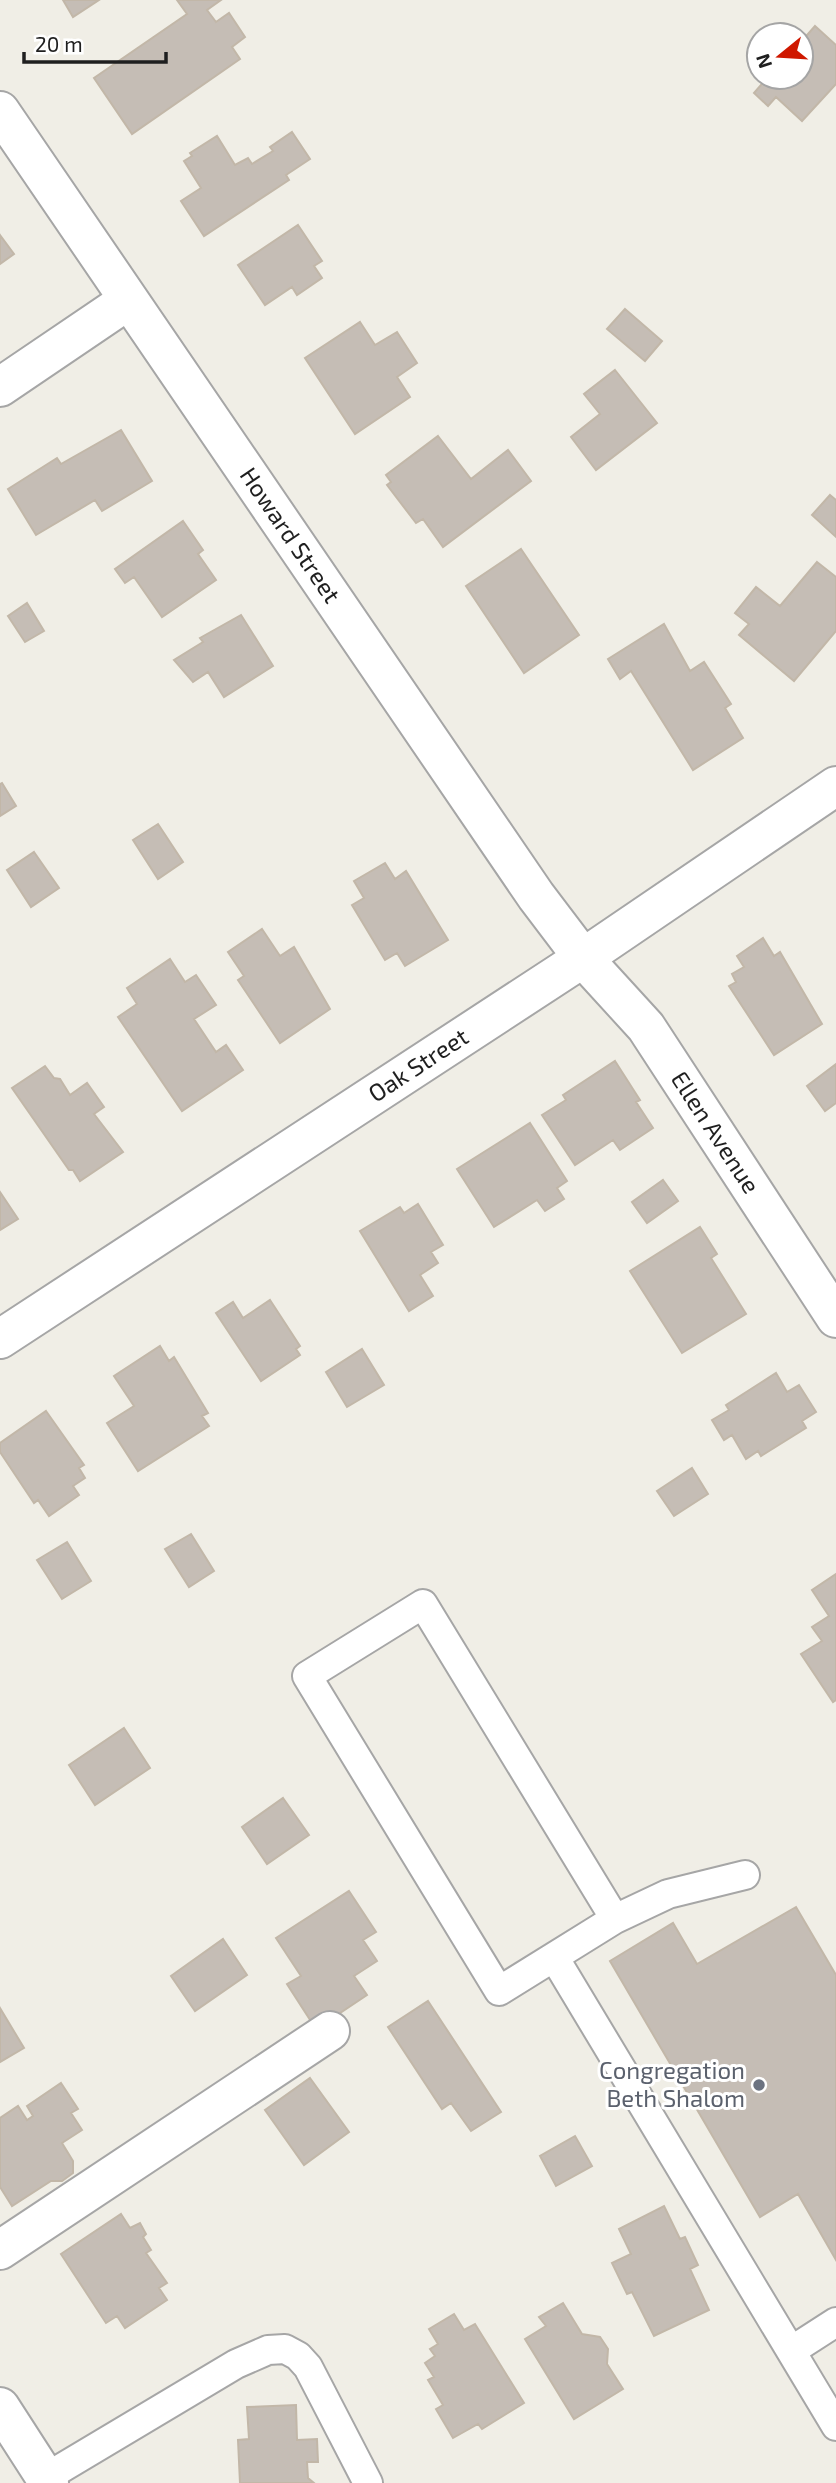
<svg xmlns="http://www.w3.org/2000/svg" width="836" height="2483" viewBox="0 0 836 2483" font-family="'Exo 2',sans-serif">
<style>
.building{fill:#c5bdb5;stroke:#c2b7a8;stroke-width:2}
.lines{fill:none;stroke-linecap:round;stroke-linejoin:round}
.service-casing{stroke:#a6a6a6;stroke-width:32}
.minor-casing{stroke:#a6a6a6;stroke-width:42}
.service{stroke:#fff;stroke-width:28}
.minor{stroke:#fff;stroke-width:38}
.worship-dot{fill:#6b7280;stroke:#fff;stroke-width:2.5}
.labels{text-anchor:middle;stroke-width:6;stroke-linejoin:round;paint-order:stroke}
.street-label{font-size:24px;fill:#1f1f1f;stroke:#fff}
.worship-label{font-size:24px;fill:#5b616d;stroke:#fff;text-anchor:end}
</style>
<rect width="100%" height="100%" fill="#f0eee6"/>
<path class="building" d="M 63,0 L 99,0 L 73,17 Z
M 177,0 L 221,0 L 207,10 L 216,22 L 229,13 L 245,37 L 232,47 L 240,59 L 132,134 L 94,78 L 187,14 Z
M 815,26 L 836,45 L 836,84 L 802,121 L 776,97 L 768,106 L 754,93 L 768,77 L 801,77 L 801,42 Z
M 292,132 L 310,159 L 286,175 L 289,180 L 204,236 L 181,201 L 201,188 L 184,161 L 192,156 L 190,153 L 217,136 L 235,165 L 248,158 L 252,164 L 273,151 L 270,147 Z
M 298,225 L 322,261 L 314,266 L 322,278 L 297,295 L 292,287 L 265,305 L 238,265 Z
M 0,235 L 14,254 L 0,264 Z
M 625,309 L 662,341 L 645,361 L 607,329 Z
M 360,322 L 375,345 L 397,332 L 417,363 L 397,377 L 410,397 L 355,434 L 305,358 Z
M 615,370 L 657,423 L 596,470 L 571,437 L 600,414 L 584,394 Z
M 121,430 L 152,481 L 102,511 L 95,500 L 36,535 L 8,489 L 57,458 L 61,464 Z
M 438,436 L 471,479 L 508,450 L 531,481 L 443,547 L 423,519 L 416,523 L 387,485 L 391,482 L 386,475 Z
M 830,495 L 836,500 L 836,537 L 812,515 Z
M 183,521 L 203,550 L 198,554 L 216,580 L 162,617 L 134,577 L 125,583 L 115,569 Z
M 521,549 L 579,635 L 524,673 L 466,586 Z
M 817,562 L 836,577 L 836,631 L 794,681 L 739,635 L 749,624 L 735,613 L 756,587 L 780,606 Z
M 27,603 L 44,631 L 25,642 L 8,616 Z
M 241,615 L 273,666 L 224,697 L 208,672 L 193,682 L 174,660 L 203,642 L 200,638 Z
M 664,624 L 690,671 L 704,662 L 731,704 L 725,708 L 743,738 L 693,770 L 631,671 L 620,679 L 608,659 Z
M 2,783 L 16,806 L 0,816 L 0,784 Z
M 158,824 L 183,862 L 158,879 L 133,840 Z
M 34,852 L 59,888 L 31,907 L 7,870 Z
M 385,863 L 395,879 L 406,871 L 448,940 L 405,966 L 397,953 L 385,960 L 352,905 L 364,898 L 354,881 Z
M 262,929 L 280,956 L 294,947 L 330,1009 L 280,1043 L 238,980 L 244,976 L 228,952 Z
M 763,938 L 774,956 L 780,952 L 822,1024 L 774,1055 L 729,986 L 736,982 L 732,974 L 744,967 L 737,956 Z
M 170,959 L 185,982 L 196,975 L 216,1005 L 194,1019 L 216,1052 L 226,1045 L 243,1070 L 182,1111 L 118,1017 L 137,1004 L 127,988 Z
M 615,1061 L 640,1100 L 636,1102 L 653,1128 L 620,1150 L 613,1140 L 575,1165 L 542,1115 L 566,1100 L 563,1095 Z
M 836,1064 L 836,1103 L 825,1111 L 807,1086 Z
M 45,1066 L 54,1078 L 60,1079 L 70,1095 L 87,1083 L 104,1107 L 94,1114 L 123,1152 L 80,1181 L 73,1170 L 69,1170 L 12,1088 Z
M 530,1123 L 567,1181 L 557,1188 L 564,1199 L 545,1211 L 537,1200 L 494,1227 L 457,1169 Z
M 663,1180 L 678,1201 L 647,1223 L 632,1202 Z
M 0,1192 L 18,1219 L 0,1230 Z
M 418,1204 L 443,1245 L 431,1252 L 438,1263 L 420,1275 L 433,1296 L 409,1311 L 360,1231 L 400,1207 L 404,1213 Z
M 700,1227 L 717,1254 L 711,1258 L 746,1314 L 682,1353 L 630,1271 Z
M 270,1300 L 300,1346 L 296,1349 L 300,1355 L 261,1381 L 216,1313 L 233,1302 L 243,1318 Z
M 160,1346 L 169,1361 L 174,1357 L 208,1413 L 202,1416 L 209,1426 L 138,1471 L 107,1423 L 134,1406 L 114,1376 Z
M 362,1349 L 384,1385 L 347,1407 L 326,1372 Z
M 776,1373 L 787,1392 L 799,1385 L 816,1412 L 802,1421 L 806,1428 L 761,1456 L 758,1451 L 746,1459 L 732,1435 L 724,1440 L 712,1420 L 729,1410 L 726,1405 Z
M 46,1411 L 84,1465 L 79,1468 L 85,1478 L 73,1486 L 79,1495 L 49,1516 L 38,1500 L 34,1503 L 0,1452 L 0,1443 Z
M 692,1468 L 708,1494 L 674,1516 L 657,1491 Z
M 191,1534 L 214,1571 L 189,1587 L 165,1549 Z
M 67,1542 L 91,1581 L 62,1599 L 37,1560 Z
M 836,1574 L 836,1700 L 833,1702 L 801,1654 L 822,1641 L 812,1627 L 829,1616 L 812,1590 Z
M 124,1728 L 150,1768 L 95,1805 L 69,1765 Z
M 283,1798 L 309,1835 L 267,1864 L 242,1827 Z
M 349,1891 L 376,1932 L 363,1940 L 377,1961 L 354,1976 L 367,1995 L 316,2029 L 287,1984 L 301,1976 L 276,1938 Z
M 796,1907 L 836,1975 L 836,2260 L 798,2194 L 760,2217 L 610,1961 L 673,1923 L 697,1964 Z
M 223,1939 L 247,1975 L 195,2011 L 171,1976 Z
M 428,2001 L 501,2112 L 471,2131 L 451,2103 L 442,2109 L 388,2027 Z
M 0,2008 L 24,2048 L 0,2062 Z
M 310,2078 L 349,2132 L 304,2165 L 265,2110 Z
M 61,2083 L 78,2109 L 71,2113 L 82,2130 L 62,2143 L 73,2161 L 73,2173 L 62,2181 L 51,2181 L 12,2206 L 0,2187 L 0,2118 L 18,2106 L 27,2120 L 33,2116 L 27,2106 Z
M 575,2136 L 592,2166 L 556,2186 L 540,2156 Z
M 664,2206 L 680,2239 L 685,2237 L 698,2265 L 690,2269 L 709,2310 L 654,2336 L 632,2292 L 627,2294 L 612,2263 L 631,2254 L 619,2229 Z
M 121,2214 L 130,2228 L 140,2223 L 146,2234 L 143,2237 L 151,2250 L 146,2253 L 167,2283 L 159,2288 L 167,2300 L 125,2328 L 117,2316 L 106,2323 L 61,2254 Z
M 563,2303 L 582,2334 L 600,2337 L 608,2349 L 607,2364 L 623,2389 L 574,2419 L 525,2339 L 546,2326 L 539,2317 Z
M 454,2314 L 464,2330 L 475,2324 L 524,2403 L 482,2429 L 478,2424 L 453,2438 L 436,2409 L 443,2405 L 428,2380 L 434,2377 L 425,2363 L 435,2356 L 430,2349 L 438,2344 L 429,2329 Z
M 296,2405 L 297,2440 L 317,2439 L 318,2462 L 307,2462 L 308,2478 L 314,2483 L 240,2483 L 238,2440 L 249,2439 L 247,2407 Z"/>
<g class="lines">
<g class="service-casing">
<path id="service" d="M 615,1919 L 423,1604 L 307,1676 L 499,1991 L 615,1919 L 668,1894 L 745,1875
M 554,1957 L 836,2426
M 791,2351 L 836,2322
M 45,2478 L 236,2364 L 268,2350 L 285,2349 L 298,2356 L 308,2367 L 368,2483"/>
</g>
<g class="minor-casing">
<g id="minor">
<path id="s1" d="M 0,111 L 536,896 L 583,958 L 646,1027 L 836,1318"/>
<path d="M 0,387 L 127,301"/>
<path id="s2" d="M 0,1339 L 583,958 L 836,786"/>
<path d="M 0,2250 L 330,2031"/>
<path d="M 0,2407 L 49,2483"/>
</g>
</g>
<use href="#service" class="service"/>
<use href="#minor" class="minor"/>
</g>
<circle class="worship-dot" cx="759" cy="2085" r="7"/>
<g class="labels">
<g class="street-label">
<text dy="8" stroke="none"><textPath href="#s1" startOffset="514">Howard Street</textPath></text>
<text dy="8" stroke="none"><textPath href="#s2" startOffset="500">Oak Street</textPath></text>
<text dy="8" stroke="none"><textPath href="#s1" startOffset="1248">Ellen Avenue</textPath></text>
</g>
<g class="worship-label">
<text x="745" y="2079">Congregation<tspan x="745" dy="28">Beth Shalom</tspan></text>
</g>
</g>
<g transform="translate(780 56) rotate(252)"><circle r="33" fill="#ffffff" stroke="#a5a5a5" stroke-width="2"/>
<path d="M0-5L12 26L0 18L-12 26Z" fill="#cf1800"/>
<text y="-10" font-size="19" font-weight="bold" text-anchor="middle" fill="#1f1f1f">N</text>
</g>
<path d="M24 52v10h142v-10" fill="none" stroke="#1f1f1f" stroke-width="3.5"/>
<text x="35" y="52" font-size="21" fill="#1f1f1f" stroke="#ffffff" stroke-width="5" paint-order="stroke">20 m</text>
</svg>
